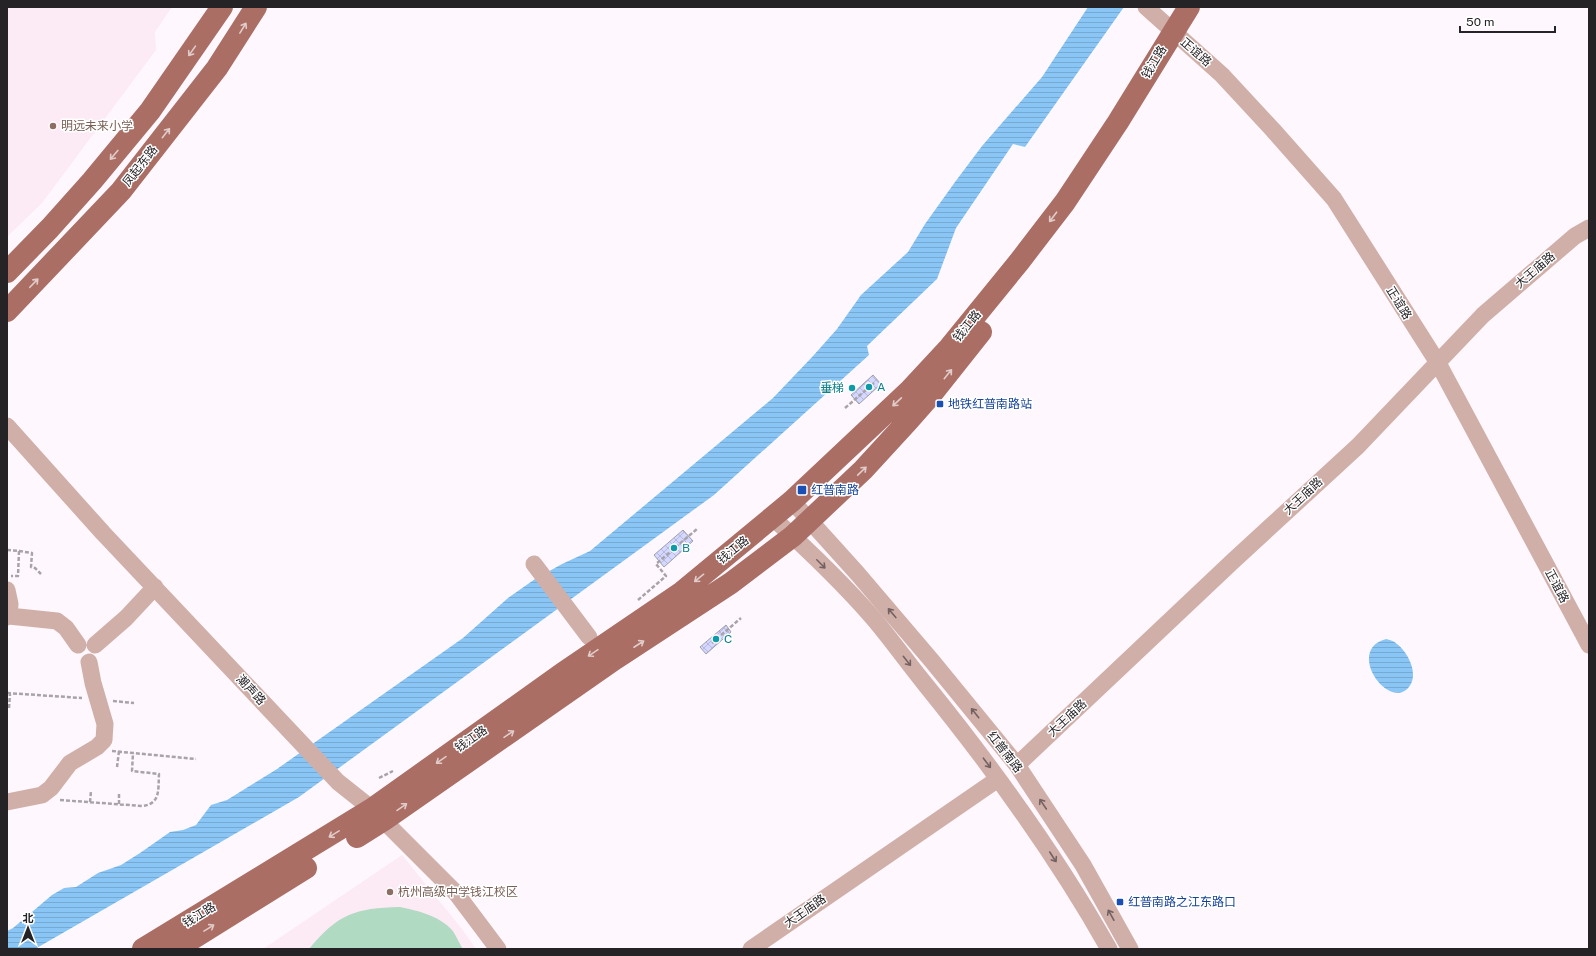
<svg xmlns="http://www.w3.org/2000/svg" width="1596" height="956" viewBox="0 0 1596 956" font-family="'Public Sans','Noto Sans SC',sans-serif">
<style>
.education{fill:#fceaf5}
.green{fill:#b0dac2}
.water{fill:url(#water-rules)}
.building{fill:url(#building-cross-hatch);stroke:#9fa0ac}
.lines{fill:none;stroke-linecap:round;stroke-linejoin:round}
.path{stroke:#a8a3a8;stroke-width:2.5;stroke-dasharray:4 2;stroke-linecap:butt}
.minor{stroke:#d1afa9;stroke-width:17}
.major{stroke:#aa6e65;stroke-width:22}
.oneway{stroke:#e1ccc9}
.oneway2{stroke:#736261}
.education-dot{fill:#8d6e63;stroke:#fff;stroke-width:1.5}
.culture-dot{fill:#0f9aa8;stroke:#fff;stroke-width:1.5}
.transit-dot{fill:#1a4fb4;stroke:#fff;stroke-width:1.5}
.labels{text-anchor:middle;stroke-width:3;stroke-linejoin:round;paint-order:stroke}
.street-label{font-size:12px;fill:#262326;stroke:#fff}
.education-label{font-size:12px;fill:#785e54;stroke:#fff;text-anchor:start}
.culture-label{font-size:12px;fill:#0d838f;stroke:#fff;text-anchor:start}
.transit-label{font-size:12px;fill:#164399;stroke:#fff;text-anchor:start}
</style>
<defs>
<pattern id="water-rules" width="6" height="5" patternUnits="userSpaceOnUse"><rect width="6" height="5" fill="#8ac6f5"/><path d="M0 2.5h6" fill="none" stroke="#77aad2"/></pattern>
<pattern id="building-cross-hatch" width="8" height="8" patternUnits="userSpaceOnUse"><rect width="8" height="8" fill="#d4d7ff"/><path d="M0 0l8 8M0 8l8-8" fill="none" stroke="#b6b8da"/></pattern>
</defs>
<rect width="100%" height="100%" fill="#fef8fe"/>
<path class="education" d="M 7,7 L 172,7 L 155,32 L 156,50 L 42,203 L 7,237 Z
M 402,855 L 462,929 L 476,949 L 263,949 Z"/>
<path class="green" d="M 400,907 C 418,911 438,915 452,930 C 456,935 459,943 463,949 L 309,949 C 338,914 355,908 400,907 Z"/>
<path class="water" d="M 1088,7 L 1124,7 L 1025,147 L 1013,144 L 956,228 L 937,279 L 867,346 L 869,355 L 714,495 L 299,797 L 35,949 L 7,949 L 7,931 L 13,928 L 52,895 L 64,888 L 76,887 L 98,873 L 121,865 L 140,853 L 170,832 L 183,830 L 196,825 L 211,805 L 227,800 L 277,769 L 463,638 L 508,598 L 535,579 L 562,564 L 590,551 L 773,398 L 813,356 L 837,329 L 861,295 L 908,252 L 925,224 L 955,182 L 982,146 L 1042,77 Z
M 1386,639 C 1390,640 1394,641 1397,644 C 1409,653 1421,678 1406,690 C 1384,706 1347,649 1386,639 Z"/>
<path class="building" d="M 873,375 L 881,384 L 859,404 L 851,395 Z
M 683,530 L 693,541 L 664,567 L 654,555 Z
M 726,625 L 731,632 L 706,654 L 700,647 Z"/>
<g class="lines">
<path class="path" d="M 845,408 L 874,383
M 7,550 L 19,551 L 18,576 L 11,576
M 19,551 L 32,553 L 31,567 L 35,568 L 41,574
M 638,600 L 666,576 L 656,564 L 697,529
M 712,643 L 741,618
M 7,693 L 82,698
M 113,701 L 134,703
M 9,708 L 10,694
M 112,751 L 196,759
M 117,767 L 119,751
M 379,778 L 393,771
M 60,800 L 142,806 C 161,804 158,789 159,774 L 132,771 L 133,753
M 90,802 L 91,791
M 119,804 L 119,792"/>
<path class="minor" d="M 1146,7 L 1222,75 L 1273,130 L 1334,199 L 1438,363 L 1589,645
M 7,426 L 103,533 L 338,782 L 372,809 L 456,893 L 498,949
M 792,501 L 857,573 L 932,661 L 1017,765 L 1083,865 L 1130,949
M 773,518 C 807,549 842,582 873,618 C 891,639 907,662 925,684 C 993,768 1056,855 1109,949
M 534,564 L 589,637
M 7,590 L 10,604 L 9,616
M 7,617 L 9,616 L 57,621 L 66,628 L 78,645
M 95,645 L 126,618 L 155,587
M 1017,765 L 1233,561 L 1358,446 L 1483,315 L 1575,236 L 1589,228
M 7,802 L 42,795 L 51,788 L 70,763 L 97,747 L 104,740 L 105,724 L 93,683 L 89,662
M 751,949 L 998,779"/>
<path class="major" d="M 7,272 L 50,228 L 92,181 L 150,111 L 222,7
M 7,311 L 121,191 L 217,68 L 256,7
M 357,837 L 384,820 L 615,659 L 731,583 L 793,536 L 863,470 L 908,421 L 931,395 L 981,332
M 143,949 L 372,809 L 563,673 L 682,592 L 792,501 L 910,390 L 949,348 L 1019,262 L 1065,202 L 1118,122 L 1189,7
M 176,949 L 306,868"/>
</g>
<defs><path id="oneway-shaft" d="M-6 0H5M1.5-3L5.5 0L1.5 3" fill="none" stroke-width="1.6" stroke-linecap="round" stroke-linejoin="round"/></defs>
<g class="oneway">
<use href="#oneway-shaft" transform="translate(243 28) rotate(-58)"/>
<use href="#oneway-shaft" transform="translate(192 51) rotate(125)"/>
<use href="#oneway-shaft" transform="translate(166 133) rotate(-52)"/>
<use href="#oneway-shaft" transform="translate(114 155) rotate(130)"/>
<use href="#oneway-shaft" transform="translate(1053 217) rotate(127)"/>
<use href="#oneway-shaft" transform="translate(34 283) rotate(-46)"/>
<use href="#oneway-shaft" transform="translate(948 374) rotate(-51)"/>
<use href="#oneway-shaft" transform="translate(897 402) rotate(137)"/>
<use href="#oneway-shaft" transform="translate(862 471) rotate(-44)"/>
<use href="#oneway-shaft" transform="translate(699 578) rotate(141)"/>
<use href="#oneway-shaft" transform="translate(639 644) rotate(-33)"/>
<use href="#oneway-shaft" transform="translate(593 653) rotate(146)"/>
<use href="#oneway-shaft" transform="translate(509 734) rotate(-34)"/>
<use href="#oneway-shaft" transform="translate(441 760) rotate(145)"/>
<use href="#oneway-shaft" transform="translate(402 807) rotate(-35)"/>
<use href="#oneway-shaft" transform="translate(334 834) rotate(149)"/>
<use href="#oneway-shaft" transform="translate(209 928) rotate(-32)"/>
</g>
<g class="oneway2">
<use href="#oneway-shaft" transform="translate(821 564) rotate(45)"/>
<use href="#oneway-shaft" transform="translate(892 613) rotate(-130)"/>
<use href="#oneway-shaft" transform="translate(907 661) rotate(52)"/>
<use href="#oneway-shaft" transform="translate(975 713) rotate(-129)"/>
<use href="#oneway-shaft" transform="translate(987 763) rotate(53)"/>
<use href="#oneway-shaft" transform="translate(1043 804) rotate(-124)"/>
<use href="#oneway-shaft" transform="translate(1053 857) rotate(57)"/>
<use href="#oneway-shaft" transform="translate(1111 915) rotate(-119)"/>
</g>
<g class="education-dot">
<circle cx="53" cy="126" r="4"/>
<circle cx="390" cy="892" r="4"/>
</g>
<g class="culture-dot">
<circle cx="869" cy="387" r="4"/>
<circle cx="852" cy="388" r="4"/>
<circle cx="674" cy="548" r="4"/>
<circle cx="716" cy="639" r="4"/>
</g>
<g class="transit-dot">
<rect x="936" y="400" width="8" height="8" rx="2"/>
<rect x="797" y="485" width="10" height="10" rx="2"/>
<rect x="1116" y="898" width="8" height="8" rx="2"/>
</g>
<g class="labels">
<g class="street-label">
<text transform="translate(1196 52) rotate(41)" y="4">正谊路</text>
<text transform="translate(1154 62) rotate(-59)" y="4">钱江路</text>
<text transform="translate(140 166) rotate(-52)" y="4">凤起东路</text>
<text transform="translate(1535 270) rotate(-41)" y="4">大王庙路</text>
<text transform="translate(1399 303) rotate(58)" y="4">正谊路</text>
<text transform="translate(967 326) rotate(-51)" y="4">钱江路</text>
<text transform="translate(1303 496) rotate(-43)" y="4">大王庙路</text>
<text transform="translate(733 550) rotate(-39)" y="4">钱江路</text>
<text transform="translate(1557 586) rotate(62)" y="4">正谊路</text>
<text transform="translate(251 690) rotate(47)" y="4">潮声路</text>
<text transform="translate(1067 718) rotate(-43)" y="4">大王庙路</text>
<text transform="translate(471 739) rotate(-35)" y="4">钱江路</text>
<text transform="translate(1005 752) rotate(52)" y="4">红普南路</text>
<text transform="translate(805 911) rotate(-35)" y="4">大王庙路</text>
<text transform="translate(199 915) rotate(-31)" y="4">钱江路</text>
</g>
<g class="education-label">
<text x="61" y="130">明远未来小学</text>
<text x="398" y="896">杭州高级中学钱江校区</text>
</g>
<g class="culture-label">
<text x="877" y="391">A</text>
<text x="844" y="392" text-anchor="end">垂梯</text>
<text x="682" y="552">B</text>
<text x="724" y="643">C</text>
</g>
<g class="transit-label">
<text x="948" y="408">地铁红普南路站</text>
<text x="811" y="494">红普南路</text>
<text x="1128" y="906">红普南路之江东路口</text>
</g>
</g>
<rect width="1596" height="956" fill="none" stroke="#262326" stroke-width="16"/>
<g transform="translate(28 928)" stroke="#ffffff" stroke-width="3" paint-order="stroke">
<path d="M0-3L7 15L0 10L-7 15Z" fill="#262326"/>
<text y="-6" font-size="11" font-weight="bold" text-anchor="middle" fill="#262326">北</text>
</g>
<path d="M1460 26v6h95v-6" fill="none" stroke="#262326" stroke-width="2"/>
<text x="1466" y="26" font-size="12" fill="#262326" stroke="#ffffff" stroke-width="3" paint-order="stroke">50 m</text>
</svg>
